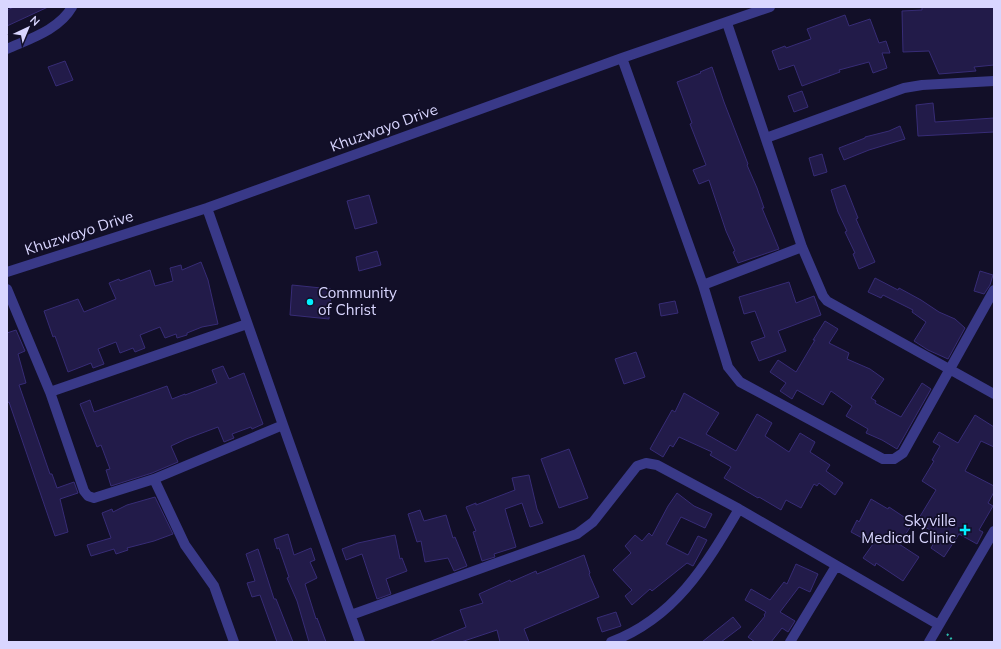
<svg xmlns="http://www.w3.org/2000/svg" width="1001" height="649" viewBox="0 0 1001 649" font-family="Mulish,sans-serif">
<style>
.building{fill:#221b49;stroke:#372c76}
.lines{fill:none;stroke-linecap:round;stroke-linejoin:round}
.path{stroke:#2cbdae;stroke-width:2;stroke-dasharray:2 3;stroke-linecap:butt}
.minor{stroke:#393988;stroke-width:10}
.poi-dot{fill:#02f0ff;stroke:#120f28;stroke-width:1.5}
.labels{text-anchor:middle;stroke-width:3.5;stroke-linejoin:round;paint-order:stroke}
.street-label{font-size:15px;fill:#d9d6ff;stroke:#120f28}
.poi-label{font-size:15px;fill:#d9d6ff;stroke:#120f28;text-anchor:start}
</style>
<rect width="100%" height="100%" fill="#120f28"/>
<path class="building" d="M 14,7 L 48,7 L 7,26 L 7,10 Z
M 922,7 L 994,7 L 994,65 L 974,67 L 976,71 L 939,74 L 929,51 L 903,52 L 902,11 L 922,10 Z
M 845,15 L 849,26 L 870,19 L 879,43 L 886,41 L 890,53 L 882,53 L 887,68 L 873,73 L 869,62 L 839,70 L 840,72 L 802,86 L 794,65 L 779,70 L 772,51 L 785,46 L 786,48 L 811,39 L 807,29 Z
M 65,61 L 73,80 L 56,86 L 48,67 Z
M 712,67 L 724,102 L 748,164 L 747,165 L 757,188 L 764,208 L 762,208 L 779,249 L 738,263 L 733,252 L 735,251 L 726,231 L 709,180 L 699,184 L 693,170 L 706,165 L 690,124 L 692,123 L 677,82 L 701,73 L 700,72 Z
M 802,91 L 808,107 L 794,112 L 788,96 Z
M 933,103 L 935,122 L 994,118 L 994,132 L 918,136 L 916,105 Z
M 900,126 L 905,139 L 869,150 L 844,160 L 839,148 L 865,138 L 865,137 L 889,131 Z
M 822,154 L 827,172 L 814,176 L 809,158 Z
M 845,185 L 858,218 L 856,219 L 875,262 L 859,269 L 853,254 L 855,253 L 845,232 L 847,231 L 838,212 L 831,190 Z
M 369,195 L 377,223 L 355,229 L 347,201 Z
M 377,251 L 381,265 L 359,271 L 356,257 Z
M 201,262 L 208,280 L 218,324 L 202,327 L 187,333 L 187,335 L 177,338 L 176,334 L 165,338 L 160,327 L 140,335 L 145,348 L 135,352 L 133,348 L 120,353 L 116,342 L 98,349 L 104,364 L 93,368 L 91,363 L 68,372 L 55,336 L 53,337 L 44,311 L 78,299 L 84,312 L 116,299 L 109,283 L 119,279 L 120,281 L 150,270 L 155,286 L 173,281 L 170,268 L 181,265 L 182,270 Z
M 980,271 L 993,275 L 990,285 L 984,294 L 974,291 Z
M 875,278 L 898,290 L 899,288 L 921,300 L 939,312 L 955,319 L 965,328 L 948,359 L 928,350 L 914,341 L 926,322 L 912,312 L 913,310 L 883,295 L 881,298 L 868,292 Z
M 789,282 L 796,303 L 814,296 L 821,315 L 778,331 L 786,351 L 759,361 L 751,342 L 765,337 L 755,311 L 744,314 L 739,297 Z
M 292,285 L 331,289 L 329,319 L 290,315 Z
M 675,301 L 678,313 L 661,316 L 659,304 Z
M 825,321 L 838,329 L 829,343 L 849,353 L 847,359 L 870,369 L 884,379 L 871,398 L 876,401 L 875,403 L 901,417 L 922,383 L 931,389 L 897,449 L 882,440 L 866,433 L 868,429 L 846,416 L 852,406 L 831,391 L 823,405 L 797,390 L 792,399 L 780,391 L 786,383 L 770,372 L 778,360 L 796,372 L 815,340 L 813,340 Z
M 16,330 L 25,351 L 18,354 L 26,383 L 19,385 L 50,474 L 52,474 L 57,488 L 74,482 L 78,493 L 60,499 L 68,532 L 55,536 L 9,402 L 7,403 L 7,333 Z
M 636,352 L 645,377 L 624,384 L 615,359 Z
M 223,366 L 229,379 L 244,373 L 263,424 L 252,429 L 251,427 L 232,434 L 234,438 L 224,442 L 218,427 L 186,439 L 171,446 L 178,462 L 152,473 L 111,486 L 106,470 L 110,469 L 101,445 L 97,447 L 80,404 L 90,400 L 94,412 L 167,386 L 172,399 L 185,394 L 185,395 L 217,383 L 212,370 Z
M 684,393 L 719,413 L 706,434 L 736,451 L 757,414 L 772,423 L 765,436 L 789,452 L 800,433 L 815,442 L 810,452 L 830,465 L 826,471 L 843,483 L 835,495 L 819,483 L 817,486 L 814,484 L 801,508 L 786,500 L 781,510 L 759,497 L 758,498 L 724,478 L 731,467 L 710,455 L 712,452 L 679,437 L 673,447 L 670,445 L 663,457 L 650,449 L 672,410 L 675,412 Z
M 975,415 L 994,427 L 994,447 L 981,441 L 965,471 L 994,486 L 994,492 L 988,503 L 993,506 L 979,530 L 983,532 L 977,544 L 959,534 L 944,557 L 931,548 L 939,534 L 916,523 L 936,490 L 922,481 L 934,461 L 932,460 L 940,446 L 933,442 L 939,432 L 958,443 Z
M 569,449 L 588,498 L 559,508 L 541,459 Z
M 529,475 L 537,509 L 543,523 L 530,527 L 522,503 L 505,509 L 516,547 L 494,554 L 495,557 L 482,561 L 473,532 L 476,531 L 466,507 L 476,503 L 476,505 L 515,490 L 512,478 Z
M 677,493 L 694,506 L 712,514 L 705,528 L 681,517 L 666,544 L 688,555 L 698,536 L 707,540 L 693,566 L 687,563 L 652,591 L 650,589 L 632,605 L 625,596 L 632,590 L 613,570 L 631,553 L 625,546 L 635,535 L 642,541 L 649,533 L 652,536 L 668,506 Z
M 155,497 L 173,534 L 154,541 L 127,548 L 128,550 L 116,554 L 114,549 L 91,556 L 87,545 L 111,538 L 102,513 L 112,509 L 113,512 L 127,505 Z
M 871,499 L 888,509 L 889,507 L 913,523 L 899,544 L 919,557 L 903,581 L 876,563 L 875,566 L 863,558 L 873,544 L 851,532 L 857,520 L 859,522 Z
M 420,510 L 424,521 L 446,515 L 453,538 L 455,537 L 467,566 L 454,571 L 448,558 L 425,562 L 421,541 L 417,542 L 408,514 Z
M 288,534 L 294,555 L 311,548 L 315,560 L 310,562 L 317,578 L 305,584 L 316,619 L 317,618 L 326,642 L 309,642 L 297,601 L 287,578 L 289,577 L 279,548 L 277,549 L 274,539 Z
M 395,535 L 400,559 L 402,558 L 407,571 L 386,579 L 391,594 L 377,599 L 362,554 L 346,560 L 342,549 L 358,543 Z
M 258,549 L 274,599 L 276,599 L 293,642 L 277,642 L 260,595 L 252,597 L 247,583 L 255,581 L 246,554 Z
M 584,555 L 590,573 L 589,574 L 599,597 L 524,629 L 529,642 L 500,642 L 497,630 L 461,642 L 429,642 L 466,627 L 460,610 L 483,603 L 479,594 L 510,580 L 511,582 L 536,571 L 537,574 Z
M 796,564 L 818,574 L 810,592 L 799,587 L 780,612 L 795,621 L 788,632 L 782,628 L 771,642 L 755,642 L 748,637 L 765,616 L 764,615 L 766,612 L 745,600 L 751,589 L 770,600 L 784,582 L 787,584 Z
M 616,612 L 621,626 L 602,632 L 597,618 Z
M 733,617 L 741,627 L 721,642 L 702,642 Z"/>
<g class="lines">
<path class="path" d="M 947,634 L 954,642"/>
<path class="minor" d="M 727,23 L 802,247 L 823,296 L 827,301 L 994,394
M 7,49 C 29,39 59,30 72,7
M 622,58 L 703,285 L 728,367 L 740,382 L 883,459 L 894,459 L 903,453 L 994,290
M 766,138 L 904,88 L 922,85 L 994,81
M 207,208 L 283,425 L 360,642
M 7,272 L 207,208 L 622,58 L 770,7
M 703,285 L 802,247
M 7,289 L 50,392 L 84,491 L 88,496 L 94,498 L 154,479 L 283,425
M 50,392 L 247,324
M 154,479 L 185,545 L 214,586 L 234,642
M 351,615 L 577,534 L 593,522 L 637,466 L 646,463 L 657,465 L 739,509 L 939,625
M 611,642 C 675,618 706,565 739,509
M 790,642 L 836,566
M 929,642 L 994,531"/>
</g>
<g class="poi-dot">
<circle cx="310" cy="302" r="4"/>
<path d="M963 524h4v4h4v4h-4v4h-4v-4h-4v-4h4z"/>
</g>
<g class="labels">
<g class="street-label">
<text transform="translate(384 128) rotate(-20)" y="5">Khuzwayo Drive</text>
<text transform="translate(79 233) rotate(-18)" y="5">Khuzwayo Drive</text>
</g>
<g class="poi-label">
<text x="318" y="298">Community<tspan x="318" dy="17">of Christ</tspan></text>
<text x="956" y="526" text-anchor="end">Skyville<tspan x="956" dy="17">Medical Clinic</tspan></text>
</g>
</g>
<rect width="1001" height="649" fill="none" stroke="#d9d6ff" stroke-width="16"/>
<g transform="translate(28 28) rotate(44)" stroke="#120f28" stroke-width="3" paint-order="stroke">
<path d="M0-3L7 15L0 10L-7 15Z" fill="#d9d6ff"/>
<text y="-6" font-size="11" font-weight="bold" text-anchor="middle" fill="#d9d6ff">N</text>
</g>
</svg>
